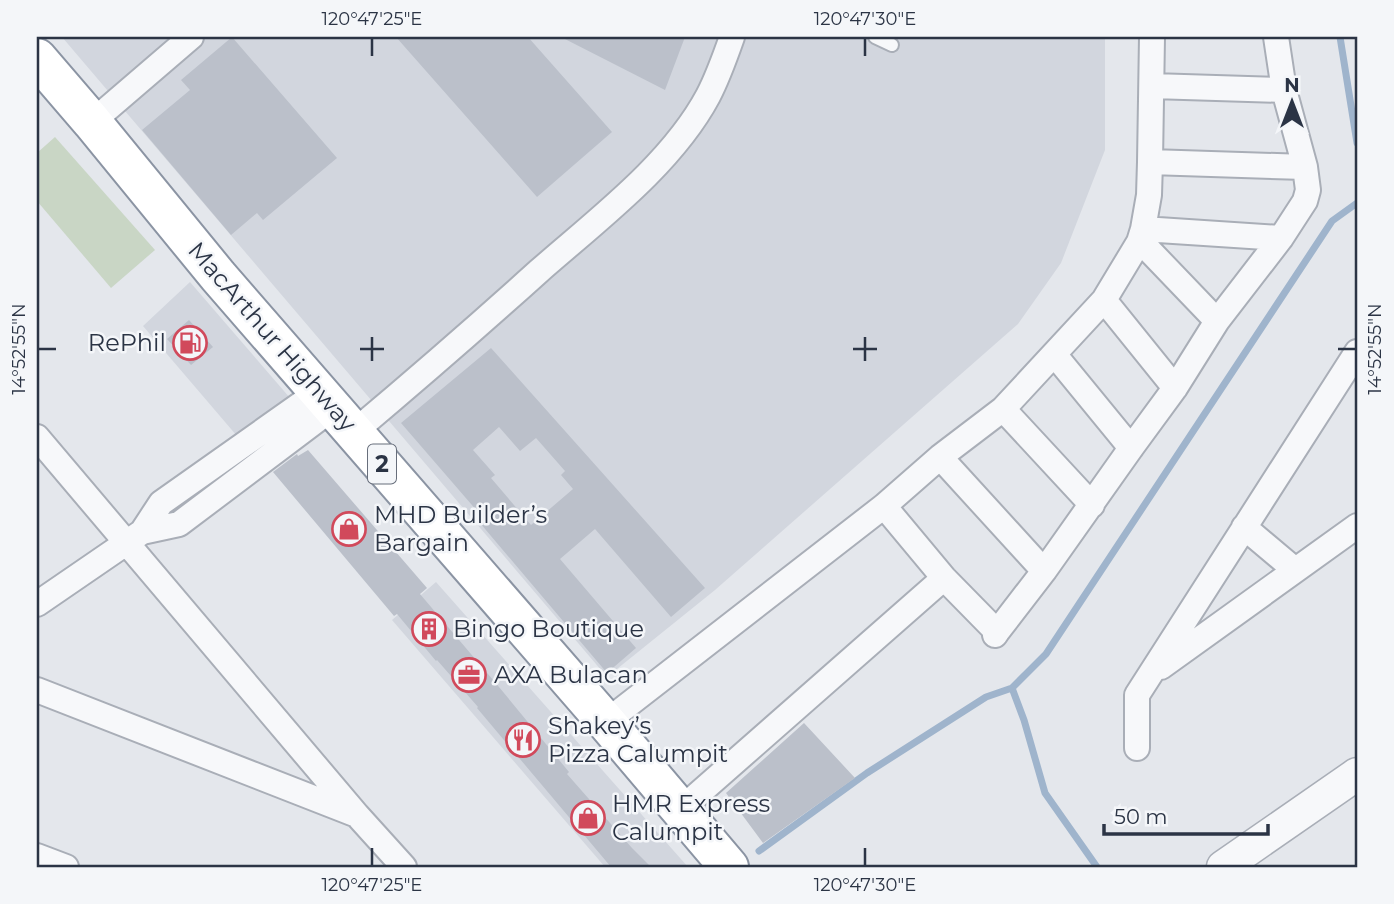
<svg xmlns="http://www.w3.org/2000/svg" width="1394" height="904" viewBox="0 0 1394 904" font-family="Montserrat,sans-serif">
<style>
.built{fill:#d2d6de}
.green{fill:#c9d6c5}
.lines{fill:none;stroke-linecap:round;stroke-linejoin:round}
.stream{stroke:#9fb4cc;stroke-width:7}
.building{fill:#bbc0ca;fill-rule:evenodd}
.service-casing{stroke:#a9aeb7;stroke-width:16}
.minor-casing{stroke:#a9aeb7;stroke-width:28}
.tertiary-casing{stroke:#a9aeb7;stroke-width:35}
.trunk-casing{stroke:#8b94a3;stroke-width:42}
.service{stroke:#f7f8fa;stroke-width:12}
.minor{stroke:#f7f8fa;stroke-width:24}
.tertiary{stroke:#f7f8fa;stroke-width:32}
.trunk{stroke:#fff;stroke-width:38}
.ticks{fill:none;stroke:#2b3445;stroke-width:2.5}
.labels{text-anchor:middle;stroke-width:5;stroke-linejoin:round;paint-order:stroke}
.shield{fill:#f4f6f9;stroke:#676e7b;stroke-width:2}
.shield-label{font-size:23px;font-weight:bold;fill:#2b3445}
.street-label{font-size:24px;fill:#2b3445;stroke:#f4f6f9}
.poi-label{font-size:24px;fill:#2b3445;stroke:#f4f6f9;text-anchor:start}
.neatline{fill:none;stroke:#2b3445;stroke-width:2.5}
.ticks-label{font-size:18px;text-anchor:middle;fill:#2b3445}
</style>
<rect width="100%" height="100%" fill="#e4e7ec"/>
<path class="built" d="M 62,37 L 1105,37 L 1105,150 L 1061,263 L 1018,324 L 715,590 L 607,677 Z
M 190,282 L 290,398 L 237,436 L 143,326 Z
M 436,582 L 688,867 L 605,867 L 392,620 Z"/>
<path class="green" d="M 55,137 L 155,250 L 111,288 L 37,201 L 37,153 Z"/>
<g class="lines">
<path class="stream" d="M 1340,37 L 1357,143
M 1012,688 L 1024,720 L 1045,793 L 1097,867
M 759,851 L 867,773 L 986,697 L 1012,688 L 1046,654 L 1332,221 L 1357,203"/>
</g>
<path class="building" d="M 232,37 L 337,158 L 263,220 L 257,213 L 231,235 L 142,130 L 190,90 L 181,80 Z
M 396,37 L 528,37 L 612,132 L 537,197 Z
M 561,37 L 685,37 L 665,90 Z
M 189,320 L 213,347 L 191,365 L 167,339 Z
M 491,348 L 705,588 L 671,617 L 595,529 L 560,559 L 636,648 L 607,673 L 480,523 L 484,519 L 401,423 ZM 499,427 L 520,451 L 536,438 L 565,471 L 561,475 L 573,489 L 531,525 L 491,478 L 495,475 L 473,450 Z
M 308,450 L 427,588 L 420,594 L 499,687 L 569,772 L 567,774 L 632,848 L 651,867 L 611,867 L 477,708 L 478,707 L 437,660 L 436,661 L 397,614 L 394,616 L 273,472 L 297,454 L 298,456 Z
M 804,723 L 855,778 L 763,843 L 726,793 Z"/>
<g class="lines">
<g class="service-casing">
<path id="service" d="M 875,37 L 892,45"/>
</g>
<g class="minor-casing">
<path id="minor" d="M 1152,86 L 1284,90
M 92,122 L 191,37
M 1150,162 L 1305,167
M 1143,229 L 1281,238
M 1139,242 L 1147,248 L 1217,321
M 1104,300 L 1175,388
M 1054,354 L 1131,448
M 1003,409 L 1092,505
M 354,432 C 417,379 478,326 539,271 C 597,220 671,165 708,96 C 718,77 725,57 732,37
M 37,437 L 357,815
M 940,457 L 1044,571
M 884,506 L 944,578 L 997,632 L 995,635
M 1244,527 L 1295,570
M 142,532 L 179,524 L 333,408
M 37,604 L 142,532 L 161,503 L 318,392
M 997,632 L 1044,571 L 1131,448 L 1175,388 L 1217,321 L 1281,238 L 1305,201 L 1308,190 L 1305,167 L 1284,90 L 1276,37
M 1161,667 L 1357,526
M 37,690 L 357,815 L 404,867
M 606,722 L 884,506 L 940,457 L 1003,409 L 1104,300 L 1139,242 L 1143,229 L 1149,195 L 1150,162 L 1152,37
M 1137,748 L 1137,695 L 1357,352
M 680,810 L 944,578
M 37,856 L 66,867"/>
</g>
<g class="tertiary-casing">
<path id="tertiary" d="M 1223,867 L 1357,774"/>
</g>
<g class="trunk-casing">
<path id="trunk" d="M 37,58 L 92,122 L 218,276 L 606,722 L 729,867"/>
</g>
<use href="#service" class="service"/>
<use href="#minor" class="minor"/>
<use href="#tertiary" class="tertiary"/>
<use href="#trunk" class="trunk"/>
</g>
<path class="ticks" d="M 372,38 L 372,56M 865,38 L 865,56M 372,337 L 372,361M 865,337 L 865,361M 38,349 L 56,349M 360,349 L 384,349M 853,349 L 877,349M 1338,349 L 1356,349M 372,848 L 372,866M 865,848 L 865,866"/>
<defs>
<g id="fuel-ring" transform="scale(1.75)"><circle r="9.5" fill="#f4f6f9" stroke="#d1495b" stroke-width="1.5"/><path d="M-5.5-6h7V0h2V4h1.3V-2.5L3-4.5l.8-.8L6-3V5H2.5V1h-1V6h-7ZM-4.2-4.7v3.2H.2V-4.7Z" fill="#d1495b"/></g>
<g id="shop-ring" transform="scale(1.75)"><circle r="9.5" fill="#f4f6f9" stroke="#d1495b" stroke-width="1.5"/><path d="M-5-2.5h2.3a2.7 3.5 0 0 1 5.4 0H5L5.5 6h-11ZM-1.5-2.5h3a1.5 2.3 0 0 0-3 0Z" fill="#d1495b"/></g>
<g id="building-ring" transform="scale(1.75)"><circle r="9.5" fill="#f4f6f9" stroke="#d1495b" stroke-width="1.5"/><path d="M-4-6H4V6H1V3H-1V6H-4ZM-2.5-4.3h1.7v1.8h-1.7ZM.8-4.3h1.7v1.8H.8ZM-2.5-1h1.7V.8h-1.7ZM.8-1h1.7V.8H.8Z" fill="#d1495b"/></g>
<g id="office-ring" transform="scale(1.75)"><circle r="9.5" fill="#f4f6f9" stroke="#d1495b" stroke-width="1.5"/><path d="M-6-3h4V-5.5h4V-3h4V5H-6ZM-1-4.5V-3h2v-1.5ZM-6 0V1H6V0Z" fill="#d1495b"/></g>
<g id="restaurant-ring" transform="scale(1.75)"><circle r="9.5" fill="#f4f6f9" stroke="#d1495b" stroke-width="1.5"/><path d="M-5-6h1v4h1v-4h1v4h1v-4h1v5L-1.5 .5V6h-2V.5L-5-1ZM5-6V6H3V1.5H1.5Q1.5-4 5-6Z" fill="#d1495b"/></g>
</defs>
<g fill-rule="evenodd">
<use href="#fuel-ring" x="190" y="343"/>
<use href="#shop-ring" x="349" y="529"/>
<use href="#building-ring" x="429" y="629"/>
<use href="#office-ring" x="469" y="675"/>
<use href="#restaurant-ring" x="523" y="740"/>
<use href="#shop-ring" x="588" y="818"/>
</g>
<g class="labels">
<rect class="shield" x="368" y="444.5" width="28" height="39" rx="5"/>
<g class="shield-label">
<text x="382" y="472">2</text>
</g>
<g class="street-label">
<text transform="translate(272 337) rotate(49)" y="8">MacArthur Highway</text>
</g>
<g class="poi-label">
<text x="166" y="351" text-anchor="end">RePhil</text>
<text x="374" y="523">MHD Builder’s<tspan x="374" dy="28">Bargain</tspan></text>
<text x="453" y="637">Bingo Boutique</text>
<text x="494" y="683">AXA Bulacan</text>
<text x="548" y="734">Shakey’s<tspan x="548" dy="28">Pizza Calumpit</tspan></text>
<text x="612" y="812">HMR Express<tspan x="612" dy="28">Calumpit</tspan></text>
</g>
</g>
<rect width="1394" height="904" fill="none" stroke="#f4f6f9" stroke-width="77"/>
<g transform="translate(1292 102)" stroke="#f4f6f9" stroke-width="5" paint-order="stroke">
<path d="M0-5L12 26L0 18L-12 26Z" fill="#2b3445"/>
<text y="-10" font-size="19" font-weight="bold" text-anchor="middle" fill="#2b3445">N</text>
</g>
<path d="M1104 824v10h164v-10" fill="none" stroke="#2b3445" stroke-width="3.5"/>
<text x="1114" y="824" font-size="21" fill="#2b3445" stroke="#f4f6f9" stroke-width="5" paint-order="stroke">50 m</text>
<rect x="38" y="38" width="1318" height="828" class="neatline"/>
<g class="ticks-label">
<text x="372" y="25">120°47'25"E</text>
<text x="865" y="25">120°47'30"E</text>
<text transform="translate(19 349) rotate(-90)" y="6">14°52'55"N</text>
<text transform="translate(1375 349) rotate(-90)" y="6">14°52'55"N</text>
<text x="372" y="891">120°47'25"E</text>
<text x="865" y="891">120°47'30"E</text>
</g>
</svg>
